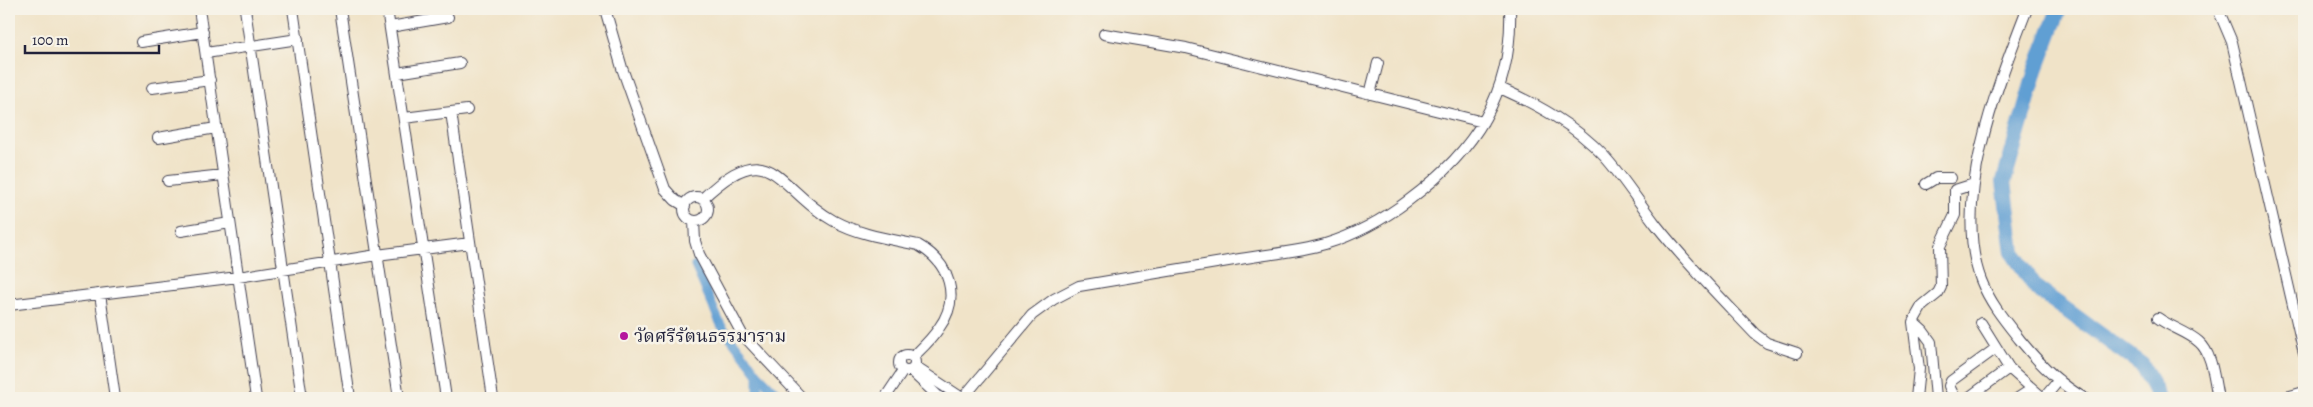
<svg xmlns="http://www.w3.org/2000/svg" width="2313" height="407" viewBox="0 0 2313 407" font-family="Alegreya,'Noto Serif Thai',serif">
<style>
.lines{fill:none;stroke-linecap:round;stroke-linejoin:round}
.canal{stroke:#619fd3;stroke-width:9}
.river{stroke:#619fd3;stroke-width:16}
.minor-casing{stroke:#413f50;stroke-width:12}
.minor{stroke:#fff;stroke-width:10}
.poi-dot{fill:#b5179e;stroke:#f7f3e8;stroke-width:2}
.labels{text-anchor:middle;stroke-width:5;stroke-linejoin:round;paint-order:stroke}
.poi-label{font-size:18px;fill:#22223b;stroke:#f7f3e8;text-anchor:start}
</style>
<rect width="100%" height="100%" fill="#f7f3e8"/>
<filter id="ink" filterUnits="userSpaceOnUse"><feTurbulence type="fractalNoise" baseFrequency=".02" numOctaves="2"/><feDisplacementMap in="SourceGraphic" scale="10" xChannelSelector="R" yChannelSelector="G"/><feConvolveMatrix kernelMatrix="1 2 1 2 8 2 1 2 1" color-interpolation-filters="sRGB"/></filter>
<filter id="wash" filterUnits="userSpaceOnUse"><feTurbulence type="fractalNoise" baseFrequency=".0096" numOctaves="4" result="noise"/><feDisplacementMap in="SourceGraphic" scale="20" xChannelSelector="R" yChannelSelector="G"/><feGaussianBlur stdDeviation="1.12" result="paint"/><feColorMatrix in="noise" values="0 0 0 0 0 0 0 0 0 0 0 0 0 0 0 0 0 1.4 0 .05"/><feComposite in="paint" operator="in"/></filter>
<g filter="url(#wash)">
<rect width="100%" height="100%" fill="#f0e3c8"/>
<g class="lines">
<path class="canal" d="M 695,266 L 721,325 L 758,374 L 782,398
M 758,398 L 758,374"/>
<path class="river" d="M 2059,9 L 2036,70 L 2004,181 L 2013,253 L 2036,288 L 2142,365 L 2159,398"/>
</g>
</g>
<g filter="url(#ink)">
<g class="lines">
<g class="minor-casing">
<path id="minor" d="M 199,9 L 256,398
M 245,9 L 302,398
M 293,9 L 350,398
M 340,9 L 399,398
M 387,9 L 446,398
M 605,9 L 622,68 L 665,189 L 675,200 L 685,206
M 2027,9 C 1998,84 1951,201 1981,280 C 1990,303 2005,321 2020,340 C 2038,362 2059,384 2084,398
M 2218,9 L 2232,42 L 2304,353
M 390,27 L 448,17
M 1104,34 L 1186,48 L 1483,122
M 141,42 L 203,32
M 206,53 L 298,39
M 397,73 L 460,63
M 152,88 L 210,80
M 1500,88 C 1538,105 1575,125 1604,156 C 1624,178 1639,203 1657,226 C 1687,264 1722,299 1755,334 L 1767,343 L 1797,353
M 1370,94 L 1378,63
M 451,112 L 493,398
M 404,118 L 467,110
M 158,138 L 216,128
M 168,181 L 223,175
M 1926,184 L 1936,178 L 1951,178
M684 209a12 12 0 1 1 24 0a12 12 0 1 1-24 0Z
M 702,199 C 773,131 774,188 834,221 C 860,235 890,239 918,245 C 950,263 961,298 939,328 C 932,339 922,348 913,357
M 694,221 L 695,241 L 699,254 L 742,334 L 802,398
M 181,231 L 230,223
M 100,294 L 115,398
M 9,305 L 238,277 L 377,255 L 470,243
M 2158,318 C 2170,327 2188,332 2199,342 C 2213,354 2214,381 2218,398
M 1913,322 L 1923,331 L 1931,342 L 1936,398
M 1981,323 L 2009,368 L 2043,398
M899 363a8 8 0 1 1 16 0a8 8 0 1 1-16 0Z
M 915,367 L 962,398
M 911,371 L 940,398
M 885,398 L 903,371
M 963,398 L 1032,315 L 1054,299 L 1079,286 C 1133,277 1186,268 1240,259 C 1268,254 1298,252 1325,244 C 1355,235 1384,219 1409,200 C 1475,151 1513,93 1510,9
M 1916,398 L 1919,369 L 1913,322 L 1922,306 L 1938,293 L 1941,287 L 1940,246 L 1955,215 L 1955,190 L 1974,184
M 1955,398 L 1949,386 L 1951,381 L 1995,349
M 1968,398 L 2009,368
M 2018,398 L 2032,389
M 2044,398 L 2059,380
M 2283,398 L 2304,392"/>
</g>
<use href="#minor" class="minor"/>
</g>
</g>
<circle class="poi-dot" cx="624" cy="336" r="5"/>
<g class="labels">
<g class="poi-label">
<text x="634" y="342">วัดศรีรัตนธรรมาราม</text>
</g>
</g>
<rect width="2313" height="407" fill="none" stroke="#f7f3e8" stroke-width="30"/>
<path d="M25 45v8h134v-8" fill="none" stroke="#22223b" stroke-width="2.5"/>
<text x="32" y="45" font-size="15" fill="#22223b" stroke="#f7f3e8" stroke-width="4" paint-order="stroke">100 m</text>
</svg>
